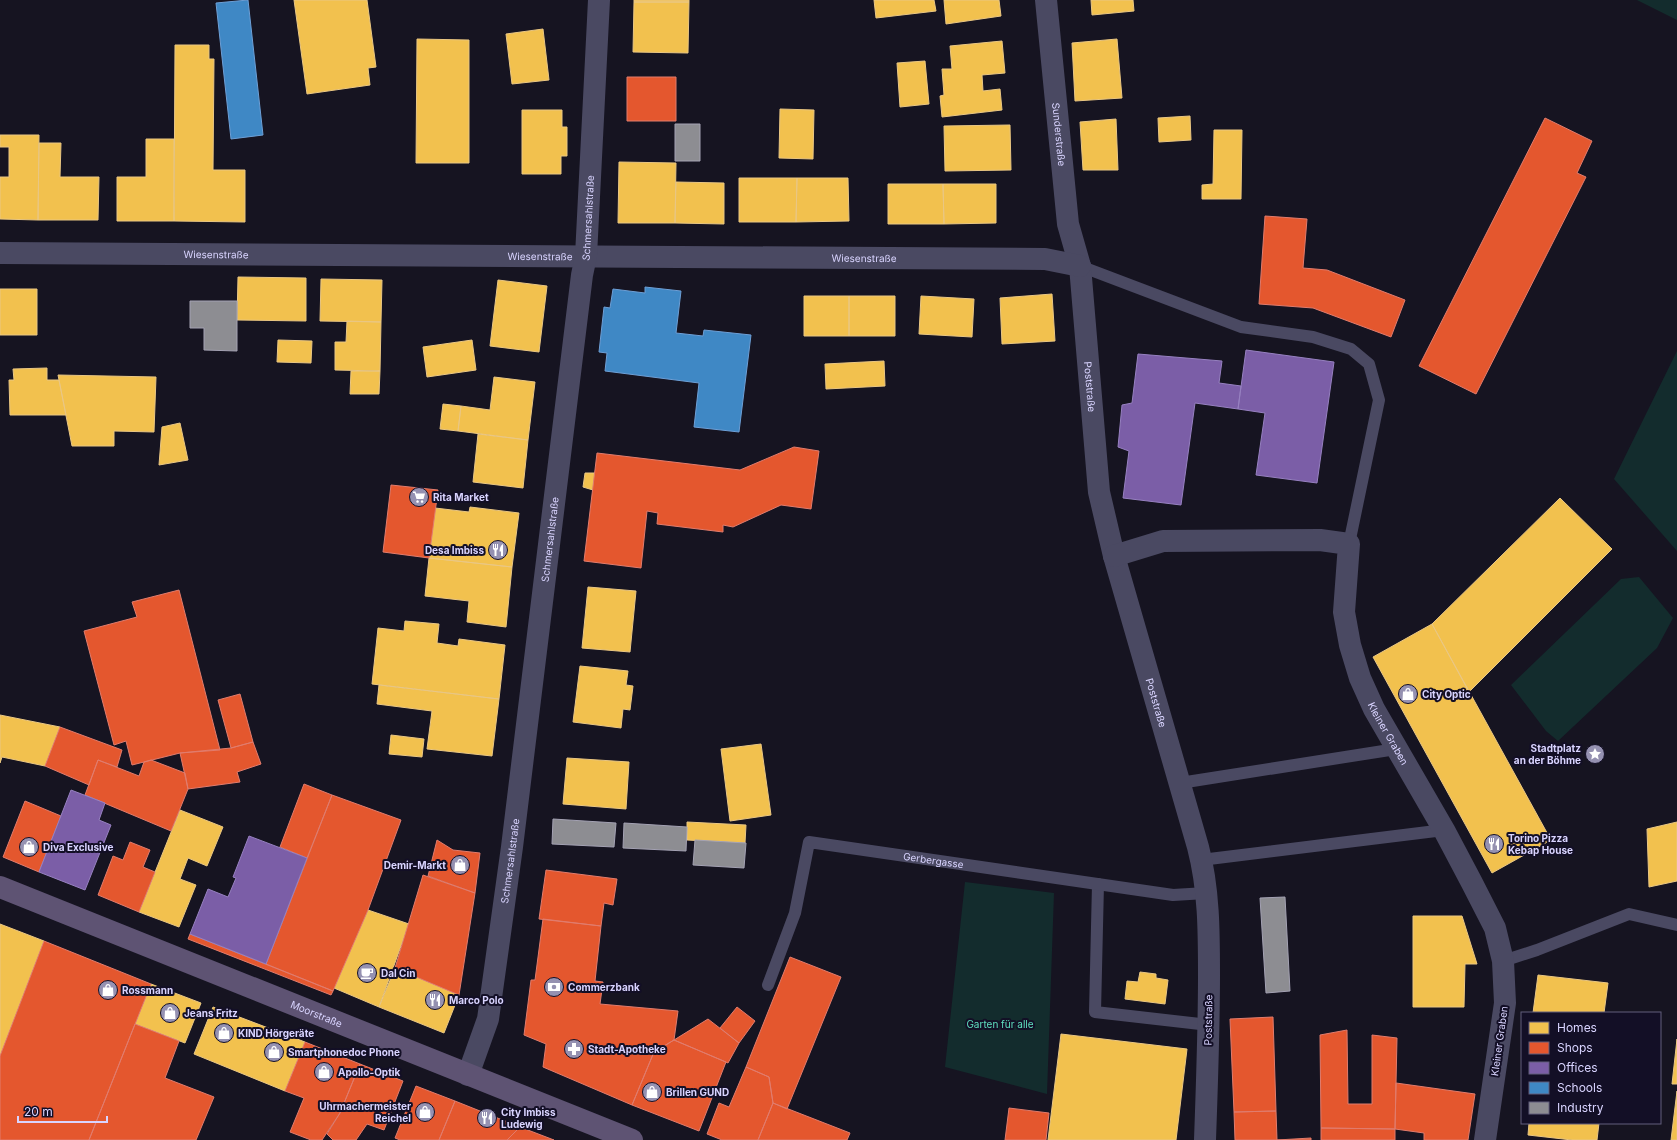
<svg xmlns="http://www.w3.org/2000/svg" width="1677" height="1140" viewBox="0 0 1677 1140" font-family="Inter,sans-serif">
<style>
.green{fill:#132c2d}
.homes{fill:#f2c14e;stroke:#eac783}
.shops{fill:#e4572e;stroke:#e17c6d}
.offices{fill:#7b5ea7;stroke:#9781c1}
.schools{fill:#3f88c5;stroke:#6d9fd6}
.industry{fill:#8d8d92;stroke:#a4a2b3}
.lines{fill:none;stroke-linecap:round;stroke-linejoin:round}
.service{stroke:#4a4962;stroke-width:12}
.minor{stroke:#4a4962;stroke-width:22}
.primary{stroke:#5e5373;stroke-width:22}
.labels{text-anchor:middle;stroke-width:4;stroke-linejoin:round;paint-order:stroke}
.street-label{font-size:10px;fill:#d9d4ff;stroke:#130f26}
.poi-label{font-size:10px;font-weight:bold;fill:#d9d4ff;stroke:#130f26;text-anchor:start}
.park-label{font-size:10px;fill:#5fe0c0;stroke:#130f26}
</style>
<rect width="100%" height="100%" fill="#161421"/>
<path class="green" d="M 1637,0 L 1677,0 L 1677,20 Z
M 1677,351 L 1677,551 L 1614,479 Z
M 1639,577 L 1673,618 L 1657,648 L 1558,741 L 1546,731 L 1511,685 L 1621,579 Z
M 965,882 L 1054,893 L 1047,1094 L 945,1067 Z"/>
<path class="homes" d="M 294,0 L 367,0 L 376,67 L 368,68 L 370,85 L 307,94 Z
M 634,0 L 689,0 L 689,2 L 634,2 Z
M 874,0 L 934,0 L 936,11 L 876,18 Z
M 944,0 L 999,0 L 1001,16 L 946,24 Z
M 1091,0 L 1133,0 L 1134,11 L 1092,15 Z
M 634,2 L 689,2 L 688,53 L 633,52 Z
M 543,29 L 549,80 L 512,84 L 506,34 Z
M 417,39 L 469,40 L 469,163 L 416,163 Z
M 1117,39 L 1122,98 L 1075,101 L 1072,43 Z
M 1002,41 L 1005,73 L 982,75 L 983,91 L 1000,89 L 1002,110 L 942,117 L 940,96 L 944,95 L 942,69 L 952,69 L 950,46 Z
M 175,45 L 209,45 L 209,59 L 214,59 L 213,170 L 245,170 L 245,222 L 174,221 Z
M 925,61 L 929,104 L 900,107 L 897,63 Z
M 780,109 L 814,110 L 813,159 L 779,158 Z
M 522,110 L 562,110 L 562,127 L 567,127 L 567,156 L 561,156 L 561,174 L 522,174 Z
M 1190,116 L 1191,140 L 1159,142 L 1158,118 Z
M 1116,119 L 1118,170 L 1083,170 L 1080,122 Z
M 1010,125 L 1011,170 L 945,171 L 944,126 Z
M 1214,130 L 1242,130 L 1241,199 L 1202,199 L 1202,185 L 1213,184 Z
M 0,135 L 39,135 L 38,220 L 0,219 L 0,177 L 9,177 L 9,147 L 0,147 Z
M 146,139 L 174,139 L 174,221 L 117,221 L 117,177 L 146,177 Z
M 39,143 L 61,143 L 60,177 L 99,177 L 98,220 L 38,220 Z
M 619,162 L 676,163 L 675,223 L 618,223 Z
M 739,178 L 797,178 L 796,222 L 739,222 Z
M 797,178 L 848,178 L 849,221 L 796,222 Z
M 676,182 L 724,183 L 724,224 L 675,223 Z
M 888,184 L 943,184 L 944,224 L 888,224 Z
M 943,184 L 996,184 L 996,223 L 944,224 Z
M 238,277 L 306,278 L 306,321 L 237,320 Z
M 321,279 L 382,280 L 381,322 L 320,321 Z
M 498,280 L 547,286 L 539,352 L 490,346 Z
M 0,289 L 37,289 L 37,335 L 0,335 Z
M 1052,294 L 1055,341 L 1002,344 L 1000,298 Z
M 804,296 L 849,296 L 849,336 L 804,336 Z
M 849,296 L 895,296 L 895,336 L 849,336 Z
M 921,296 L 974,299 L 972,337 L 919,334 Z
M 347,321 L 381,322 L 380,371 L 335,370 L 335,342 L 346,342 Z
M 278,340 L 312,341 L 311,363 L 277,362 Z
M 472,340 L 476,370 L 427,377 L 423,347 Z
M 884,361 L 885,386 L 826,389 L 825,364 Z
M 47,368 L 47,380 L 59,380 L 66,415 L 10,415 L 9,380 L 14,380 L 13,369 Z
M 351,371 L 380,371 L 379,394 L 350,394 Z
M 58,375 L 156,377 L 154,432 L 114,431 L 114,446 L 72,446 Z
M 494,377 L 535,382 L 528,440 L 458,431 L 461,406 L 490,410 Z
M 443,404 L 461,406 L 458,431 L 440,429 Z
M 180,423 L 188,460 L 159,465 L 162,427 Z
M 478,434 L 528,440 L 523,488 L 473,482 Z
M 585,473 L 595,473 L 593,490 L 583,487 Z
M 1560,498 L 1612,549 L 1469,692 L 1432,624 Z
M 470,507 L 519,513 L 512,567 L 429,558 L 435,508 L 469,512 Z
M 429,558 L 512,567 L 506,627 L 467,622 L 469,601 L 425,596 Z
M 588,587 L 636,591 L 630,652 L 582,648 Z
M 405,621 L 439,624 L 437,643 L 458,646 L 459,639 L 505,645 L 499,699 L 372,684 L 378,628 L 404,631 Z
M 1432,624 L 1551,840 L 1492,873 L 1373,657 Z
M 580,666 L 628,671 L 626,685 L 633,686 L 630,710 L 623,709 L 621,728 L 573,722 Z
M 379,685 L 499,699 L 492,756 L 427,749 L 432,711 L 377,704 Z
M 0,715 L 60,727 L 45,766 L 2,757 L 0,763 Z
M 391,735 L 424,739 L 422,757 L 389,754 Z
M 761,744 L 771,815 L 730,821 L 721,749 Z
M 567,758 L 629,762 L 626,809 L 563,804 Z
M 180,810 L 223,827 L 207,866 L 188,858 L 180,879 L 196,885 L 179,927 L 139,912 Z
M 687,822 L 746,825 L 745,843 L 687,840 Z
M 1677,822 L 1677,881 L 1649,887 L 1647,829 Z
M 368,910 L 409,924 L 379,1007 L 334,988 Z
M 1413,916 L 1462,916 L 1477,964 L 1465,964 L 1464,1007 L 1413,1007 Z
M 0,924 L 44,941 L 0,1056 Z
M 395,968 L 459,995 L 444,1033 L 379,1007 Z
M 1140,972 L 1156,974 L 1156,978 L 1168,980 L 1165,1004 L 1125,999 L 1127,981 L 1138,982 Z
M 1538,975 L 1608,983 L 1604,1013 L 1533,1013 Z
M 151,984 L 201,1003 L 185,1043 L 135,1024 Z
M 213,1007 L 305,1042 L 285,1091 L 194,1054 Z
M 1061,1034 L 1187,1049 L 1176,1140 L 1048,1140 Z
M 1677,1039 L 1677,1084 L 1672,1084 Z
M 1677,1091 L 1677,1140 L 1671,1140 Z
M 1529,1123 L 1599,1123 L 1597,1140 L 1572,1140 L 1528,1135 Z"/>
<path class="shops" d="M 627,77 L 676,77 L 676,121 L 627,121 Z
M 1545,118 L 1592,141 L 1577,173 L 1586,177 L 1476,394 L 1419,366 Z
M 1265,216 L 1307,219 L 1303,268 L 1327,270 L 1405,300 L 1391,337 L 1313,308 L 1259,304 Z
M 794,447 L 819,451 L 811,509 L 781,505 L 733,527 L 723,525 L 723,532 L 657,524 L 658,513 L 647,511 L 641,568 L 584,561 L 597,453 L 740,470 Z
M 391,485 L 438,490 L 429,558 L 383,552 Z
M 179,590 L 220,750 L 180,753 L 132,765 L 126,741 L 114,745 L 84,631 L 137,617 L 132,602 Z
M 240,694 L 253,742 L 231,748 L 218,700 Z
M 60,727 L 122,750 L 117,767 L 98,760 L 89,785 L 45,766 Z
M 253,742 L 261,764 L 237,772 L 240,782 L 188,789 L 180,753 L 231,748 Z
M 98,760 L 139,776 L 144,762 L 151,760 L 185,773 L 188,789 L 171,831 L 85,795 Z
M 304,784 L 332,795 L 307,858 L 280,847 Z
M 332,795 L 401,820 L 368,910 L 333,991 L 266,964 Z
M 25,801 L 61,816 L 39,872 L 3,857 Z
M 437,840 L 453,850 L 480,853 L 475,893 L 428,876 Z
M 130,842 L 150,850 L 143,867 L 155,872 L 139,912 L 98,895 L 113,856 L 123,860 Z
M 546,870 L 617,879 L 613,905 L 604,903 L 601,926 L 539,919 Z
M 423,875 L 475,893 L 459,995 L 395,968 Z
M 543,919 L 601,926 L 595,981 L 603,982 L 600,1004 L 678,1011 L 674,1040 L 654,1052 L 632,1105 L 543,1067 L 546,1044 L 524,1035 L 531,980 L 535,980 Z
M 190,934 L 333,991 L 331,995 L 188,939 Z
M 44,941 L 151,984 L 89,1140 L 0,1140 L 0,1056 Z
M 790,957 L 841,977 L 787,1109 L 773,1103 L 769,1077 L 746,1067 Z
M 737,1007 L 755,1021 L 739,1043 L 720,1028 Z
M 1273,1017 L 1276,1111 L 1234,1112 L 1230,1019 Z
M 708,1019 L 739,1043 L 728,1063 L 674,1040 Z
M 135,1024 L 179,1041 L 165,1078 L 214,1097 L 196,1140 L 89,1140 Z
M 1347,1030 L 1348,1104 L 1372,1104 L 1372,1035 L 1397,1038 L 1395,1129 L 1321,1128 L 1320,1035 Z
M 674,1040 L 726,1062 L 699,1131 L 632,1105 L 654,1052 Z
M 305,1042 L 360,1064 L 340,1113 L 322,1140 L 311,1140 L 290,1132 L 304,1098 L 285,1091 Z
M 360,1064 L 403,1081 L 384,1130 L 367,1124 L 356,1140 L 333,1140 L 327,1134 L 340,1113 Z
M 746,1067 L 769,1077 L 773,1103 L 758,1140 L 722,1140 L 707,1134 L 719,1103 L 729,1107 Z
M 1396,1083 L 1475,1094 L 1468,1140 L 1424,1140 L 1424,1133 L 1395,1129 Z
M 416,1086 L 455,1101 L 439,1140 L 400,1140 L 395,1138 Z
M 455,1101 L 520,1127 L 507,1140 L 439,1140 Z
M 773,1103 L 850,1133 L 847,1140 L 758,1140 Z
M 1009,1108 L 1049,1113 L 1046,1140 L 1005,1140 Z
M 1276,1111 L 1277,1140 L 1235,1140 L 1234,1112 Z
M 520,1127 L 554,1140 L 507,1140 Z
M 1321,1128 L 1395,1129 L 1395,1140 L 1321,1140 Z
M 1311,1138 L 1311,1140 L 1277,1140 Z"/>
<path class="offices" d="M 1246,350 L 1334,362 L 1317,483 L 1256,475 L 1265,413 L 1238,409 Z
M 1138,354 L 1222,361 L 1219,383 L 1241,386 L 1238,409 L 1195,403 L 1181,505 L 1123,498 L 1129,451 L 1118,447 L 1122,405 L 1132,403 Z
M 71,790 L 105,803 L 99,820 L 111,825 L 85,890 L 39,872 Z
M 249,836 L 307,858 L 266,964 L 190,934 L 208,889 L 228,897 L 236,878 L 233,877 Z"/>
<path class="schools" d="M 248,0 L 263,135 L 231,139 L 216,3 Z
M 645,287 L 681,291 L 676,333 L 703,336 L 704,330 L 751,335 L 739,432 L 694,427 L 699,383 L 605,371 L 607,353 L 599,352 L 604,307 L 610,308 L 613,289 L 645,293 Z"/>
<path class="industry" d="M 675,124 L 700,124 L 700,161 L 675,161 Z
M 190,301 L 237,301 L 237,351 L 204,350 L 204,328 L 190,328 Z
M 553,819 L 616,823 L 614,847 L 552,844 Z
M 624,823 L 687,827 L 686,851 L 623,848 Z
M 695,840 L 746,843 L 744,868 L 693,865 Z
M 1285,897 L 1290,991 L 1266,993 L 1260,898 Z"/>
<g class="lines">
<g class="service">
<path d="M 1080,266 L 1241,327 L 1313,337 L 1351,349 L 1369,364 L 1379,400 L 1349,544"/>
<path d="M 1180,783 L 1396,749"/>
<path d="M 1201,860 L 1444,830"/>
<path d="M 1098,884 L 1095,1012 L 1209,1025"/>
<path d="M 1503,961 L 1537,950 L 1629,914 L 1677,925"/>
<path id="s1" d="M 768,985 L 795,913 L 809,842 L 1173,895 L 1206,893"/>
</g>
<g class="minor">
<path id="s2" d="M 1046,0 L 1068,224 L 1080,266 L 1099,492 L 1114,556 L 1198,847 C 1209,889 1209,932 1209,975 C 1209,1030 1207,1085 1205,1140"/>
<path id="s3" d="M 0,253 L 1045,259 L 1080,266"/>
<path id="s4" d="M 1114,556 L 1163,541 L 1320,540 L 1349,544 L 1344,612 L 1350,645 L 1360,678 L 1374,709 L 1444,830 L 1472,883 L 1495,928 L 1503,961 L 1505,1003 L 1485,1140"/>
<path id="s5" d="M 468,1075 L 488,1019 L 512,847 L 582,275 L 586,256 L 599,0"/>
</g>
<path class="primary" id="s6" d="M 0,887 L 632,1140"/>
</g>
<defs>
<g id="supermarket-disc" transform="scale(1)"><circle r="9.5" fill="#9591b1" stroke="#130f26"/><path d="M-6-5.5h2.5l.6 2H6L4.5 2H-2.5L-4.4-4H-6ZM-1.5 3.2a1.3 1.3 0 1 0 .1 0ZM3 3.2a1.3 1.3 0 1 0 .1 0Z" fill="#fff"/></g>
<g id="restaurant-disc" transform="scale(1)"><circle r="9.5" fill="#9591b1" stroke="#130f26"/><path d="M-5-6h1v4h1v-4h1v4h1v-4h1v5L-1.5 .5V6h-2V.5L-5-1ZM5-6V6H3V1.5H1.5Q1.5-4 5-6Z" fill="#fff"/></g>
<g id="shop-disc" transform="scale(1)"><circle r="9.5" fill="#9591b1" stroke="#130f26"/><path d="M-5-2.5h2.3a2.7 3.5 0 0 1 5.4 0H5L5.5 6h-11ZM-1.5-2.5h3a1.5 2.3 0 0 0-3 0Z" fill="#fff"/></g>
<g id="sight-disc" transform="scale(1)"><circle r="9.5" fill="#9591b1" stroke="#130f26"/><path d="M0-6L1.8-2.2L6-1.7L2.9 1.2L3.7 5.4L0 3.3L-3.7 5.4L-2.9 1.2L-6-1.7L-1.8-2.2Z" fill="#fff"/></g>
<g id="cafe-disc" transform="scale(1)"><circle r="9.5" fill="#9591b1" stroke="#130f26"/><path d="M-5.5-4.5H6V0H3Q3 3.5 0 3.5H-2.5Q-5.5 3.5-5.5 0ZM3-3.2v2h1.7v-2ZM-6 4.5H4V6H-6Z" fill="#fff"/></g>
<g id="bank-disc" transform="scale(1)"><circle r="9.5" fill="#9591b1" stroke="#130f26"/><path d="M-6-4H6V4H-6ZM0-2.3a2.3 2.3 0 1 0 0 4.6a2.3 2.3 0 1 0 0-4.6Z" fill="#fff"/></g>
<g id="pharmacy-disc" transform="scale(1)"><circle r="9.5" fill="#9591b1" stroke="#130f26"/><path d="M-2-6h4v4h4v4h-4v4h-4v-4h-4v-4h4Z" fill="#fff"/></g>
</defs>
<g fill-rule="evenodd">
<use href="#supermarket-disc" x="419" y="497"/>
<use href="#restaurant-disc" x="498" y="550"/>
<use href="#shop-disc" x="1408" y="694"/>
<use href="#sight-disc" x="1595" y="754"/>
<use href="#restaurant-disc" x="1494" y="844"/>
<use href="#shop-disc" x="29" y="847"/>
<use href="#shop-disc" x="460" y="865"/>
<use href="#cafe-disc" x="367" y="973"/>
<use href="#bank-disc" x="554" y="987"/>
<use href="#shop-disc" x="108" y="990"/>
<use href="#restaurant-disc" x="435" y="1000"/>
<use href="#shop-disc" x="170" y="1013"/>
<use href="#shop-disc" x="224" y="1033"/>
<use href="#pharmacy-disc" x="574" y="1049"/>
<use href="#shop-disc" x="274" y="1052"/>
<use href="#shop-disc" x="324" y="1072"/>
<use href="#shop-disc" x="652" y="1092"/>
<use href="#shop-disc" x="425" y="1112"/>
<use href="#restaurant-disc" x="487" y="1118"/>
</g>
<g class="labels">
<g class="street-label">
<text dy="4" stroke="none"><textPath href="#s2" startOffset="135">Sunderstraße</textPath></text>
<text dy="4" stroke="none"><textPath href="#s5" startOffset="867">Schmersahlstraße</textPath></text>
<text dy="4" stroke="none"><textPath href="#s3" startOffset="216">Wiesenstraße</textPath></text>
<text dy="4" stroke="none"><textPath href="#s3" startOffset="540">Wiesenstraße</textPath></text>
<text dy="4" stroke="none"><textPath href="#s3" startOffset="864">Wiesenstraße</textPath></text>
<text dy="4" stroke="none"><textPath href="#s2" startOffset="390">Poststraße</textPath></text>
<text dy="4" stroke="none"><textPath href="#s5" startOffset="543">Schmersahlstraße</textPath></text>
<text dy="4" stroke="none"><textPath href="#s2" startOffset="714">Poststraße</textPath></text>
<text dy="4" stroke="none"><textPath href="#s4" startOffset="436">Kleiner Graben</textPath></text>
<text dy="4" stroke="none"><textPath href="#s5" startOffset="219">Schmersahlstraße</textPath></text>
<text dy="4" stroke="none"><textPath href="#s1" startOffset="275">Gerbergasse</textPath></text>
<text dy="4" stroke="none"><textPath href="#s6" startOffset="341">Moorstraße</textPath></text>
<text transform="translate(1208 1020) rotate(-89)" y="4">Poststraße</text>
<text transform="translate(1499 1041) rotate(-82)" y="4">Kleiner Graben</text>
</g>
<g class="poi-label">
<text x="433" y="501">Rita Market</text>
<text x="484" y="554" text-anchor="end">Desa Imbiss</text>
<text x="1422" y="698">City Optic</text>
<text x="1581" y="752" text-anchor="end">Stadtplatz<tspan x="1581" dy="12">an der Böhme</tspan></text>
<text x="1508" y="842">Torino Pizza<tspan x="1508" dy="12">Kebap House</tspan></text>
<text x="43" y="851">Diva Exclusive</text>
<text x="446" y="869" text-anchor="end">Demir-Markt</text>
<text x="381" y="977">Dal Cin</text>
<text x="568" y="991">Commerzbank</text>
<text x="122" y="994">Rossmann</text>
<text x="449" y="1004">Marco Polo</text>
<text x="184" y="1017">Jeans Fritz</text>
<text x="238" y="1037">KIND Hörgeräte</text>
<text x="588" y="1053">Stadt-Apotheke</text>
<text x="288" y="1056">Smartphonedoc Phone</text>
<text x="338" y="1076">Apollo-Optik</text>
<text x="666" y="1096">Brillen GUND</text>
<text x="411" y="1110" text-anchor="end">Uhrmachermeister<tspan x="411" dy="12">Reichel</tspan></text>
<text x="501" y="1116">City Imbiss<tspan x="501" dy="12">Ludewig</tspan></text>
</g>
<g class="park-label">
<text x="1000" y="1028">Garten für alle</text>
</g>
</g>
<rect x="1521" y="1012" width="140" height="112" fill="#130f26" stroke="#625e7d"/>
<rect x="1529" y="1022" width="20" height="12" fill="#f2c14e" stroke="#625e7d"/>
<text x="1557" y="1032" font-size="12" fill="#d9d4ff">Homes</text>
<rect x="1529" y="1042" width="20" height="12" fill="#e4572e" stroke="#625e7d"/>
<text x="1557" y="1052" font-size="12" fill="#d9d4ff">Shops</text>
<rect x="1529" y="1062" width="20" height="12" fill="#7b5ea7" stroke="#625e7d"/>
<text x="1557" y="1072" font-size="12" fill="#d9d4ff">Offices</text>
<rect x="1529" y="1082" width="20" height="12" fill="#3f88c5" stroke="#625e7d"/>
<text x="1557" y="1092" font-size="12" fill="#d9d4ff">Schools</text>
<rect x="1529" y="1102" width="20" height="12" fill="#8d8d92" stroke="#625e7d"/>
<text x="1557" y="1112" font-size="12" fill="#d9d4ff">Industry</text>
<path d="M18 1116v6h89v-6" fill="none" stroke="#d9d4ff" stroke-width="2"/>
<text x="24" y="1116" font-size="12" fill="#d9d4ff" stroke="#130f26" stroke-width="3" paint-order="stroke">20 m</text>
</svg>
